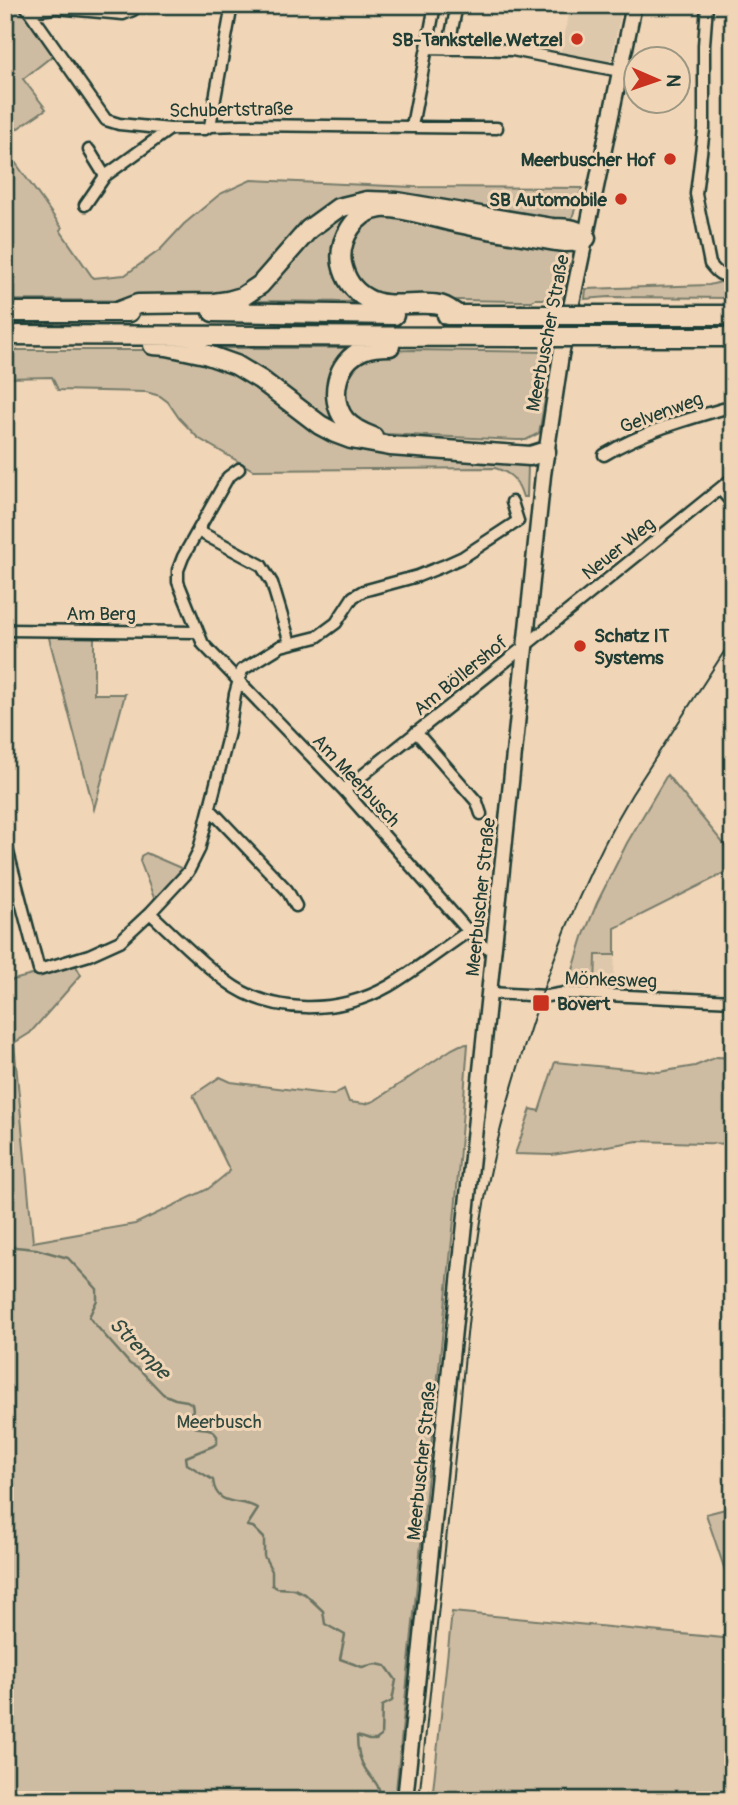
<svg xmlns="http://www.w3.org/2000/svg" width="738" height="1805" viewBox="0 0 738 1805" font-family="Pangolin,sans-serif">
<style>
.built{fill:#dec8ac}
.green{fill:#cebca2;stroke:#767c6b;stroke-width:2}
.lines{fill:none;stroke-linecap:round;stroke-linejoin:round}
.stream{stroke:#6b7463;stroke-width:2.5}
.minor-casing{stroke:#1f3d34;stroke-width:15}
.secondary-casing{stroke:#1f3d34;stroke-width:19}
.motorway-casing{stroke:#1f3d34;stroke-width:23}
.minor{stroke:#f0d5b7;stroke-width:10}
.secondary{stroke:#f0d5b7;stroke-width:14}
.motorway{stroke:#f0d5b7;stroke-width:18}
.tram{stroke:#1f3d34;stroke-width:2}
.motorway-bridge-casing{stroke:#1f3d34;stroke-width:23;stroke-linecap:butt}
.motorway-bridge{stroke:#f0d5b7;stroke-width:18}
.poi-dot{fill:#c8321e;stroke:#f0d5b7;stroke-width:2.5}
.labels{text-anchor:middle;stroke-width:6;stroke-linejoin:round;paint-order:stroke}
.poi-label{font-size:19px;font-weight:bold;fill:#1f3d34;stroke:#f0d5b7;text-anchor:end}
.street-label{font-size:19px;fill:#1f3d34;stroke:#f0d5b7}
.park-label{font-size:19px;fill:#304a3f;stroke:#f0d5b7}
.water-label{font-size:21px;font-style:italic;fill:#324b40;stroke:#f0d5b7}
</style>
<rect width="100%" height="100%" fill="#f0d5b7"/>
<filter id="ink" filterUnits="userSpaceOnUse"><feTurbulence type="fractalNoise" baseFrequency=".0143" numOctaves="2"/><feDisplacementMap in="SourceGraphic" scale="14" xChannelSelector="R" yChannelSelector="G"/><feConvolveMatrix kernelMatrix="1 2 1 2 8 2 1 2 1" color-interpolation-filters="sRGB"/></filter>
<g filter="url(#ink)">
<path class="built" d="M 571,5 L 609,5 L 622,9 L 610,64 L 560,55 Z
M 596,955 L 615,955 L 613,990 L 595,989 Z"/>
<path class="green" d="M 5,5 L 22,5 L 56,53 L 23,79 L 46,109 L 5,137 Z
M 5,148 L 62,228 L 60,230 L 93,278 L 125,275 L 160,250 L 184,224 L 220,194 L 251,180 L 413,187 L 582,188 L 570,224 L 371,193 L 348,196 L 336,201 L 268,268 L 241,291 L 193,301 L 5,300 Z
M 356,206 L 339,246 L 367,302 L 237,301 L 303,240 Z
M 396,215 L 563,248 C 575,262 566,283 563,299 L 535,299 L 532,301 L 522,301 L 394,299 L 367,292 L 351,272 L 349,246 L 353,234 L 371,218 Z
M 733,279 L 733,298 L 609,297 L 585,299 L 586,289 L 709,285 Z
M 198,348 L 357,348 L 336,373 L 354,436 Z
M 5,350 L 143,350 L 167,352 L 232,370 L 313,427 L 525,463 L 528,466 L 527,497 L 523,497 C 518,481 512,473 495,468 L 253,470 L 198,438 L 179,418 L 168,402 L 160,396 L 146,392 L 58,390 L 52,377 L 5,378 Z
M 413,350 L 554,352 L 539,433 L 526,440 L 517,440 L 386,434 L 376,432 L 350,416 L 342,387 L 356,361 L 383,351 Z
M 48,634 L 94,634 L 94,694 L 125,694 L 94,809 Z
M 667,775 L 733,855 L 733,869 L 615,928 L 615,955 L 596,955 L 595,989 L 613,990 L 613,993 L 577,989 L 573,986 L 570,980 L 583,937 L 597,903 L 627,843 Z
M 146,853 L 183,869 L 178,877 L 156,903 L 140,861 L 141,856 Z
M 75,964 L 81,975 L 30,1033 L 14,1043 L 33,1242 L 135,1224 L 208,1189 L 230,1171 L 193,1095 L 220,1077 L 231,1082 L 333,1095 L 344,1089 L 349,1102 L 365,1104 L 374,1101 L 452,1049 L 460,1045 L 468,1044 L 456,1200 L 395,1800 L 5,1800 L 5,1047 L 14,1042 L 5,998 L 5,982 Z
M 717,1057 L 733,1058 L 733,1144 L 638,1141 L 552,1155 L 515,1154 L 531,1109 L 539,1111 L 555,1062 L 659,1072 L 695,1066 Z
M 733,1507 L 733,1594 L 706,1514 Z
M 452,1612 L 733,1639 L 733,1800 L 432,1800 Z"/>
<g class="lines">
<path class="stream" d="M 5,1246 L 36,1249 L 68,1258 L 97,1289 L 97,1300 L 89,1317 L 93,1322 L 130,1364 L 139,1369 L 163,1394 L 175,1399 L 187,1401 L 192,1404 L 193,1410 L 189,1415 L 188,1421 C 197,1432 200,1426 212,1430 L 217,1436 L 217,1443 L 213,1446 L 186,1457 L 187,1464 L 213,1480 C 216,1510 244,1497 258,1509 L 247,1526 L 253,1527 L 264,1538 L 264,1556 L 272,1571 L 272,1585 L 277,1588 L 294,1589 L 305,1594 L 323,1611 L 325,1624 L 345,1635 L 340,1659 L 362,1667 L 376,1664 L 386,1666 L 396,1680 L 392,1701 L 382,1706 L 381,1736 L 376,1740 L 369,1740 L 357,1736 C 357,1747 359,1760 366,1770 C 374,1782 380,1784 381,1800
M 444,1800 C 457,1792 468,1786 479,1800"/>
<g class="minor-casing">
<path id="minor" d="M 25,5 L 106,120 L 119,124 L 170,129 L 205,129 L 210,126 L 242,125 L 497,128
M 707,5 L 704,45 L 704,129 L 696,194 L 710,264 C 717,273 721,277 733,276
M 29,11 L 56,8 L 123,14 L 133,10 L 134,5
M 427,48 L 512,50 L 620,71
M 448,49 L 457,5
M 210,126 L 232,5
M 412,126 L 435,5
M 89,150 L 105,176
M 85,205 L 105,176 L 170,129
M 604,455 C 644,431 688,419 733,406
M 239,469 L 228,477 L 183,557 L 178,570 L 178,582 L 203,644 L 344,790 L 478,942 L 483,946 L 493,949
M 720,489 L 733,504
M 198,531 L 261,565 L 272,583 L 290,643
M 5,630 L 197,632
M 416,732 L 477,802 L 481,814
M 344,790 L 515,654 L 733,478
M 210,809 L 287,890 L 296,906
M 5,841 L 39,970 L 89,955 L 120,941 L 150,913 L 188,872 L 199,850 L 229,732 L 235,694 L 242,670 L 281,646 L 317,637 L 336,623 L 353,597 L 363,591 L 418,576 L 443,566 L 463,557 L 518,521 L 512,502
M 150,913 C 175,936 199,961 226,981 C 272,1016 340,1014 389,986 C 416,970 442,949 469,931
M 489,993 L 547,996 L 565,993 L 733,1001"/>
</g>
<g class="secondary-casing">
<path id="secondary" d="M 405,1800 L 543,475 L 561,355 L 634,5"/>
</g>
<g class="motorway-casing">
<path id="motorway" d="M 5,312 L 129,312
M 117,312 L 138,304 L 214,303 L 228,301 L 242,297 L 260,285 L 309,229 L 338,208 L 367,201 L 397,202 L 552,228 C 567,229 575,227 586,238 C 568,246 552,240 533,237 C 507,232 480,228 454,222 C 434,218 401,206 381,208 C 355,211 338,240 342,264 C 345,278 353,291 366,298 C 388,311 415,300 439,305 C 446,306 453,312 458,315
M 213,312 L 394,315
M 447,315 L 520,315
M 618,315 L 733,315
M 5,335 L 518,337
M 615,337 L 733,337
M 153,345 L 167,346 L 205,354 L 236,365 L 261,380 L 320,425 L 335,433 L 351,439 L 390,446 L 530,456 L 546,451
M 373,437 C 362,433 353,429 345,420 C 328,398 336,361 363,350 C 370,347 381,346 390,346"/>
</g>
<use href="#minor" class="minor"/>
<use href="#secondary" class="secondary"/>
<use href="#motorway" class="motorway"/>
<path class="tram" d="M 419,1800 C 431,1682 443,1565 456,1447 C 464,1372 469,1295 481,1221 C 492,1154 510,1090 531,1026 C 557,945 588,867 632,794 L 733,638"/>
<g class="motorway-bridge-casing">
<path id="motorway-bridge" d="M 520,315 L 618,315
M 518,337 L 615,337"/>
</g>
<use href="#motorway-bridge" class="motorway-bridge"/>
</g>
</g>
<g class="poi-dot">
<circle cx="577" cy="39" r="7"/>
<circle cx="670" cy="159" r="7"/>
<circle cx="621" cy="199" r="7"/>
<circle cx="580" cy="646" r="7"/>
<rect x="532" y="994" width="18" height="18" rx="3.5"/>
</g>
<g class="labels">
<g class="poi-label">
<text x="563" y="46">SB-Tankstelle Wetzel</text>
<text x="656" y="166">Meerbuscher Hof</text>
<text x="607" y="206">SB Automobile</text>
<text x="594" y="642" text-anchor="start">Schatz IT<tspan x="594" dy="22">Systems</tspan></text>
<text x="557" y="1010" text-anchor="start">Bovert</text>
</g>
<g class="street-label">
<text transform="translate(231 109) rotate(-1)" y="7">Schubertstraße</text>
<text transform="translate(547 333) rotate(-79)" y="7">Meerbuscher Straße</text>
<text transform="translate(661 412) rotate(-20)" y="7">Gelvenweg</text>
<text transform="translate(618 548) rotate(-39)" y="7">Neuer Weg</text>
<text x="101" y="620">Am Berg</text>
<text transform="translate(460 675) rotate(-39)" y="7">Am Böllershof</text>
<text transform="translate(357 780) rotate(47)" y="7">Am Meerbusch</text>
<text transform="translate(480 897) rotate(-84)" y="7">Meerbuscher Straße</text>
<text transform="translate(611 979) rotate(2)" y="7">Mönkesweg</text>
<text transform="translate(421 1461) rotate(-84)" y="7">Meerbuscher Straße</text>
</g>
<g class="park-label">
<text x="219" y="1428">Meerbusch</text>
</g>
<g class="water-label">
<text transform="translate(140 1348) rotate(46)" y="7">Strempe</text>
</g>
</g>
<rect width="738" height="1805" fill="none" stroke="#f0d5b7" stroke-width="28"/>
<rect x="14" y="14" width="710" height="1777" fill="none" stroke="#1f3d34" stroke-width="2.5" filter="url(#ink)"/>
<g transform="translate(657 80) rotate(92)"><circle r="33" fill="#f0d5b7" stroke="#9c9883" stroke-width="2"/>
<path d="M0-5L12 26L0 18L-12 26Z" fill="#c8321e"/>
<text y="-10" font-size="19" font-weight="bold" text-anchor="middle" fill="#1f3d34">N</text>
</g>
</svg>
